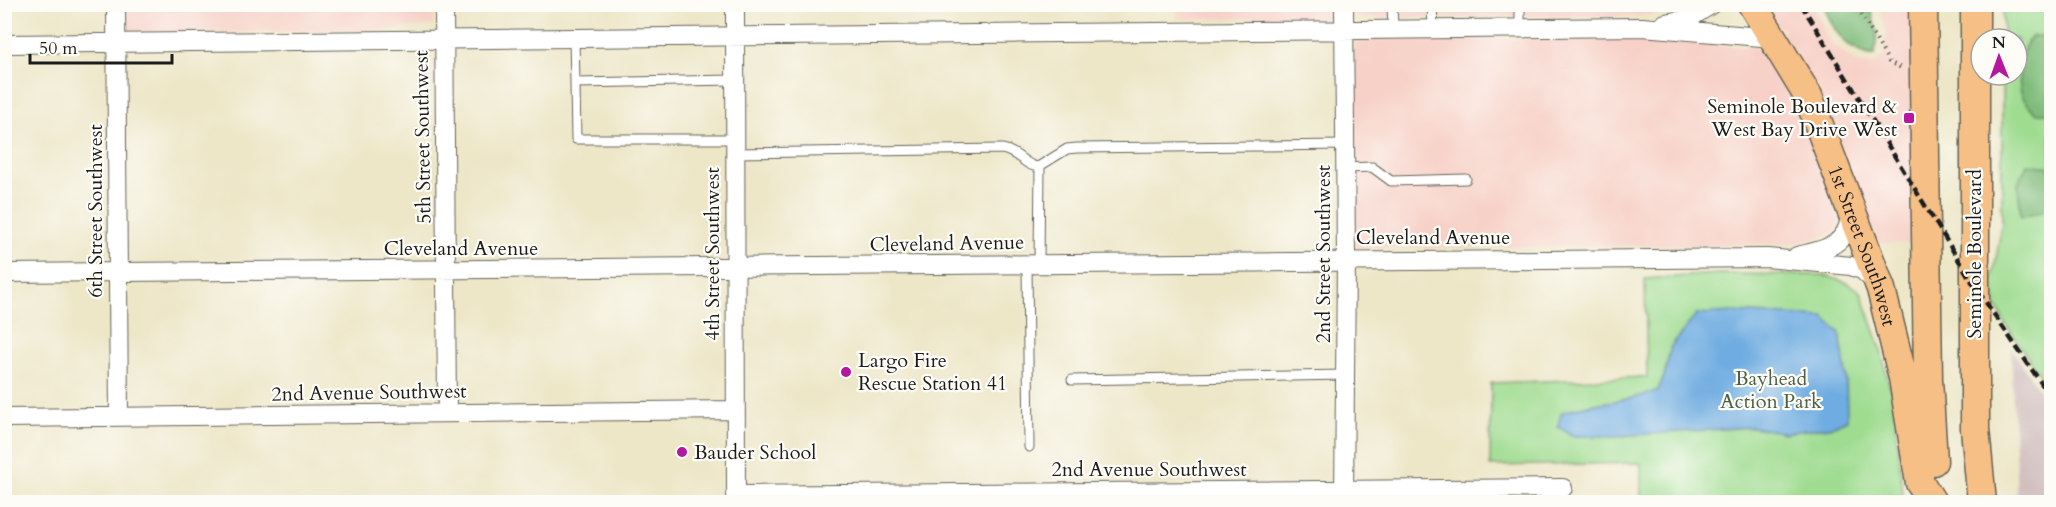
<svg xmlns="http://www.w3.org/2000/svg" width="2056" height="507" viewBox="0 0 2056 507" font-family="Cardo,serif">
<style>
.built{fill:#f7d1c7}
.industrial{fill:#d2bfc0}
.green{fill:#9fdc90;stroke:#5e7c56;stroke-width:1.5}
.forest{fill:#7fbc7a;stroke:#4e6c4b;stroke-width:1.5}
.water{fill:#6eace1;stroke:#45647e;stroke-width:1.5}
.lines{fill:none;stroke-linecap:round;stroke-linejoin:round}
.lane-casing{stroke:#656358;stroke-width:11}
.street-casing{stroke:#656358;stroke-width:20}
.primary-casing{stroke:#656358;stroke-width:31}
.path{stroke:#656358;stroke-width:4;stroke-dasharray:1.5 4.5;stroke-linecap:butt}
.lane{stroke:#fff;stroke-width:9}
.street{stroke:#fff;stroke-width:18}
.primary{stroke:#f5bf86;stroke-width:28}
.rail{stroke:#1c1c1c;stroke-width:4.5;stroke-dasharray:9 4.5;stroke-linecap:butt}
.poi-dot{fill:#b5179e;stroke:#fdfcf7;stroke-width:2}
.labels{text-anchor:middle;stroke-width:4.5;stroke-linejoin:round;paint-order:stroke}
.poi-label{font-size:20px;fill:#1c1c1c;stroke:#fdfcf7;text-anchor:start}
.street-label{font-size:20px;fill:#1c1c1c;stroke:#fdfcf7}
.park-label{font-size:20px;fill:#4a5f45;stroke:#fdfcf7}
</style>
<rect width="100%" height="100%" fill="#fdfcf7"/>
<filter id="ink" filterUnits="userSpaceOnUse"><feTurbulence type="fractalNoise" baseFrequency=".0167" numOctaves="2"/><feDisplacementMap in="SourceGraphic" scale="12" xChannelSelector="R" yChannelSelector="G"/><feConvolveMatrix kernelMatrix="1 2 1 2 8 2 1 2 1" color-interpolation-filters="sRGB"/></filter>
<filter id="wash" filterUnits="userSpaceOnUse"><feTurbulence type="fractalNoise" baseFrequency=".008" numOctaves="4" result="noise"/><feDisplacementMap in="SourceGraphic" scale="24" xChannelSelector="R" yChannelSelector="G"/><feGaussianBlur stdDeviation="1.35" result="paint"/><feColorMatrix in="noise" values="0 0 0 0 0 0 0 0 0 0 0 0 0 0 0 0 0 1.4 0 .05"/><feComposite in="paint" operator="in"/></filter>
<g filter="url(#wash)">
<rect width="100%" height="100%" fill="#ede6c7"/>
<path class="built" d="M 753,4 L 932,4 L 932,5 L 753,7 Z
M 126,5 L 434,5 L 434,25 L 383,30 L 126,33 Z
M 1089,5 L 1334,5 L 1334,18 L 1177,19 L 1177,10 Z
M 1354,5 L 1691,5 L 1684,9 L 1642,16 L 1354,18 Z
M 1764,5 L 1816,5 L 1817,14 L 1831,43 L 1855,62 L 1874,65 L 1883,57 L 1886,33 L 1878,5 L 1913,5 L 1912,243 L 1874,243 L 1783,35 L 1783,28 L 1778,27 Z
M 1643,38 L 1767,49 L 1799,102 L 1840,220 L 1835,231 L 1828,235 L 1799,244 L 1356,248 L 1354,40 Z"/>
<path class="industrial" d="M 2011,348 L 2051,408 L 2051,502 L 2017,502 Z"/>
<path class="green" d="M 2003,5 L 2051,5 L 2051,392 L 2005,323 L 1996,305 L 1992,284 L 2002,223 L 2002,75 L 2017,75 L 2017,39 L 2003,39 Z
M 1718,274 L 1823,275 L 1848,283 L 1861,292 L 1879,343 L 1892,396 L 1904,502 L 1641,502 L 1641,463 L 1490,466 L 1491,383 L 1647,377 L 1645,279 Z"/>
<path class="forest" d="M 1859,4 L 1870,7 L 1877,32 L 1875,56 C 1847,52 1835,33 1825,9 L 1825,5 Z
M 2032,36 L 2046,37 L 2051,42 L 2051,113 L 2036,113 C 2032,109 2027,104 2024,99 C 2015,83 2020,48 2032,36 Z
M 2027,164 L 2051,167 L 2051,208 L 2021,217 L 2018,184 Z"/>
<path class="water" d="M 1734,312 L 1824,317 L 1840,333 L 1846,375 L 1847,420 L 1834,426 L 1785,433 L 1753,427 L 1619,436 L 1573,436 L 1558,427 L 1561,413 C 1592,400 1626,404 1658,390 L 1664,376 L 1671,346 L 1697,314 Z"/>
</g>
<g filter="url(#ink)">
<g class="lines">
<g class="lane-casing">
<path id="lane" d="M 1392,4 L 1393,28
M 1432,4 L 1433,28
M 1520,4 L 1520,28
M 574,38 L 575,83
M 734,139 L 576,139 L 575,83 L 734,80
M 734,153 L 1002,149 C 1019,152 1025,166 1038,167 L 1067,149 L 1077,148 L 1345,145
M 1346,168 L 1372,167 L 1391,181 L 1466,179
M 1039,264 L 1040,167
M 1027,265 L 1029,447
M 1072,380 L 1346,375"/>
</g>
<g class="street-casing">
<path id="street" d="M 116,4 L 119,417
M 444,4 L 447,413
M 735,4 L 736,502
M 1344,4 L 1346,260 L 1344,501
M 1665,23 L 1688,19 L 1712,4
M 4,44 L 1642,27 L 1773,38
M 1797,256 C 1825,250 1850,245 1850,212
M 4,273 L 1767,258 L 1851,266 L 1862,270 L 1876,283
M 4,418 L 735,410
M 735,495 L 1563,488"/>
</g>
<g class="primary-casing">
<g id="primary">
<path id="s1" d="M 1752,4 L 1808,96 L 1881,289 L 1903,378 L 1920,483 L 1932,502"/>
<path d="M 1923,4 L 1928,379 L 1933,461"/>
<path d="M 1975,4 L 1975,429 L 1982,502"/>
</g>
</g>
<path class="path" d="M 1855,4 L 1889,62 L 1901,68"/>
<use href="#lane" class="lane"/>
<use href="#street" class="street"/>
<use href="#primary" class="primary"/>
<path class="rail" d="M 1801,4 L 1974,285 L 2052,399"/>
</g>
</g>
<g class="poi-dot">
<rect x="1903" y="112" width="12" height="12" rx="3"/>
<circle cx="846" cy="372" r="6"/>
<circle cx="682" cy="452" r="6"/>
</g>
<g class="labels">
<g class="poi-label">
<text x="1897" y="113" text-anchor="end">Seminole Boulevard &amp;<tspan x="1897" dy="23">West Bay Drive West</tspan></text>
<text x="858" y="367">Largo Fire<tspan x="858" dy="23">Rescue Station 41</tspan></text>
<text x="694" y="459">Bauder School</text>
</g>
<g class="street-label">
<text transform="translate(422 137) rotate(-91)" y="7">5th Street Southwest</text>
<text transform="translate(95 211) rotate(-90)" y="7">6th Street Southwest</text>
<text x="1433" y="244">Cleveland Avenue</text>
<text transform="translate(947 243) rotate(-1)" y="7">Cleveland Avenue</text>
<text dy="7" stroke="none"><textPath href="#s1" startOffset="267">1st Street Southwest</textPath></text>
<text x="461" y="255">Cleveland Avenue</text>
<text transform="translate(712 254) rotate(-90)" y="7">4th Street Southwest</text>
<text transform="translate(1323 254) rotate(-90)" y="7">2nd Street Southwest</text>
<text transform="translate(1974 254) rotate(-90)" y="7">Seminole Boulevard</text>
<text transform="translate(369 392) rotate(-1)" y="7">2nd Avenue Southwest</text>
<text x="1149" y="476">2nd Avenue Southwest</text>
</g>
<g class="park-label">
<text x="1771" y="385">Bayhead<tspan x="1771" dy="23">Action Park</tspan></text>
</g>
</g>
<rect width="2056" height="507" fill="none" stroke="#fdfcf7" stroke-width="24"/>
<g transform="translate(1999 57) rotate(359)"><circle r="28" fill="#fdfcf7" stroke="#a3a29f" stroke-width="1.5"/>
<path d="M0-4.5L10 22L0 15L-10 22Z" fill="#b5179e"/>
<text y="-9" font-size="16" font-weight="bold" text-anchor="middle" fill="#1c1c1c">N</text>
</g>
<path d="M30 54v9h142v-9" fill="none" stroke="#1c1c1c" stroke-width="3"/>
<text x="39" y="54" font-size="18" fill="#1c1c1c" stroke="#fdfcf7" stroke-width="4.5" paint-order="stroke">50 m</text>
</svg>
